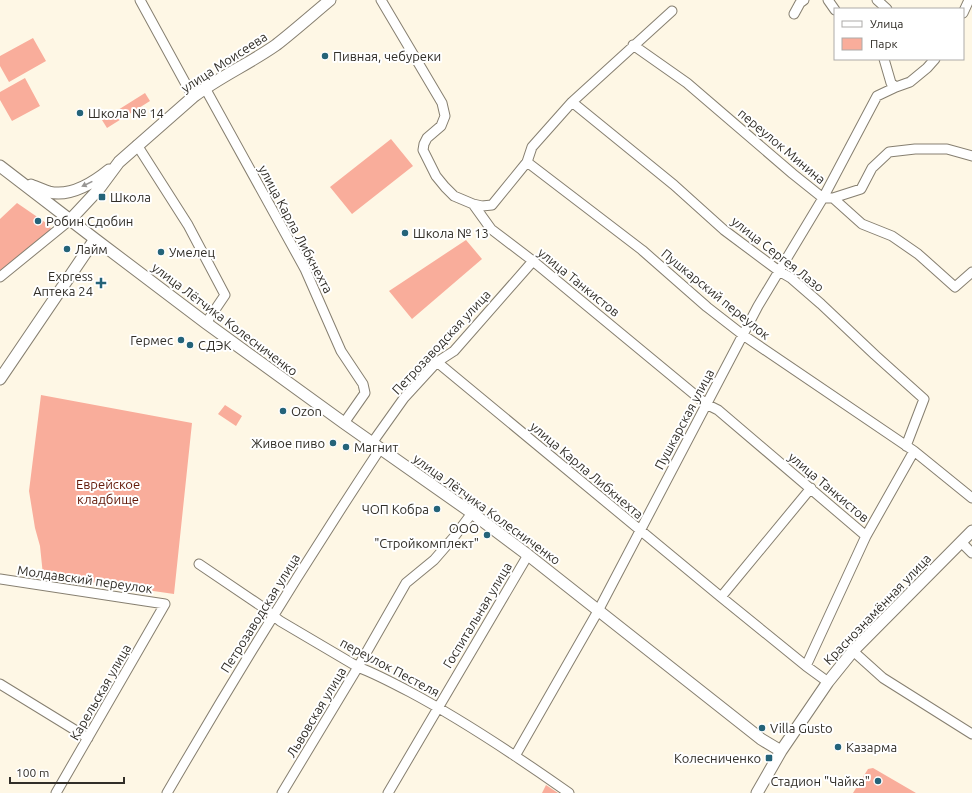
<svg xmlns="http://www.w3.org/2000/svg" width="972" height="793" viewBox="0 0 972 793" font-family="Ubuntu,sans-serif">
<style>
.green{fill:#f9ad9b}
.lines{fill:none;stroke-linecap:round;stroke-linejoin:round}
.minor-casing{stroke:#867f70;stroke-width:11}
.tertiary-casing{stroke:#867f70;stroke-width:13}
.minor{stroke:#fff;stroke-width:9}
.tertiary{stroke:#fff;stroke-width:11}
.oneway{fill:#989694}
.poi-dot{fill:#246379;stroke:#fff;stroke-width:1.5}
.labels{text-anchor:middle;stroke-width:4;stroke-linejoin:round;paint-order:stroke}
.poi-label{font-size:13px;fill:#312e28;stroke:#fff;text-anchor:start}
.street-label{font-size:13px;fill:#312e28;stroke:#fff}
.park-label{font-size:13px;fill:#621807;stroke:#fff}
</style>
<rect width="100%" height="100%" fill="#fef7e5"/>
<path class="green" d="M 33,38 L 46,61 L 9,82 L 0,66 L 0,56 Z
M 25,78 L 40,106 L 12,121 L 0,100 L 0,92 Z
M 145,93 L 150,101 L 107,128 L 102,120 Z
M 391,139 L 413,166 L 352,214 L 330,187 Z
M 17,203 L 49,225 L 51,229 L 49,234 L 0,274 L 0,219 Z
M 466,240 L 482,259 L 412,319 L 389,291 Z
M 41,395 L 192,423 L 174,594 L 43,575 L 40,546 L 35,528 L 29,491 Z
M 225,405 L 242,416 L 236,426 L 218,414 Z
M 873,768 L 916,793 L 853,793 L 868,769 Z
M 546,785 L 558,793 L 542,793 Z"/>
<g class="lines">
<g class="minor-casing">
<path id="minor" d="M 140,0 L 193,97
M 381,0 L 442,103 L 445,116 L 441,126 L 427,138 L 424,144 L 423,150 L 436,176 L 445,187 L 454,196 L 473,204 L 491,229 L 533,261 L 706,404 L 718,410 L 866,536
M 828,0 L 835,10
M 877,0 L 887,9
M 963,13 L 969,0
M 794,14 L 800,3 L 804,0
M 633,45 L 687,83 L 793,174 L 823,198 L 833,198 L 862,224 L 892,236 L 918,254 L 955,287 L 972,272
M 884,59 L 891,83 L 896,87
M 205,88 L 305,269 L 341,351 L 363,384 L 365,393 L 344,423
M 572,102 L 674,185 L 724,230 L 779,271 L 791,278 L 821,304 L 875,355 L 924,399 L 906,446
M 137,145 L 188,225 L 225,295 L 206,323
M 527,162 L 642,250 L 707,307 L 743,335 L 914,451 L 972,498
M 833,198 L 861,189 L 872,168 L 889,152 L 915,149 L 947,149 L 972,156
M 473,204 L 482,206 L 492,205 L 527,162 L 532,147 L 572,102 L 672,11
M 0,277 L 70,220
M 437,362 L 721,597 L 806,666 L 828,682
M 372,443 L 404,398 L 437,362 L 454,351 L 533,261
M 961,542 L 972,553
M 199,564 L 264,608 L 280,621 L 358,667 C 376,674 393,683 410,692 C 466,722 518,757 569,793
M 0,579 L 165,604 L 56,793
M 721,597 L 811,488
M 853,651 L 883,678 L 972,734
M 806,666 L 866,536 L 914,451
M 0,684 L 88,738
M 515,756 L 598,611 L 758,306 L 823,198 L 877,96 L 896,87 L 910,82 L 927,68 L 935,59
M 167,793 C 235,676 306,561 380,449
M 282,793 L 358,667 L 406,583 L 434,560 L 454,537 L 472,513
M 388,793 L 528,555"/>
</g>
<g class="tertiary-casing">
<path id="tertiary" d="M 0,166 L 95,239 L 206,323 L 344,423 L 472,513 L 528,555 L 761,739 L 781,751
M 31,185 C 36,187 43,190 49,192 C 70,197 93,183 109,170
M 70,220 L 99,189 L 119,162 L 193,97 C 219,77 249,64 276,45 C 294,31 312,15 330,0
M 0,379 L 95,239
M 757,793 L 781,751 L 828,682 L 853,651 L 972,531"/>
</g>
<use href="#minor" class="minor"/>
<use href="#tertiary" class="tertiary"/>
</g>
<defs><path id="oneway-solid" d="M-6-.8H1V-3.2L6.5 0L1 3.2V.8H-6Z"/></defs>
<use class="oneway" href="#oneway-solid" transform="translate(87 184) rotate(154)"/>
<g class="poi-dot">
<circle cx="325" cy="56" r="4"/>
<circle cx="80" cy="113" r="4"/>
<rect x="98" y="193" width="8" height="8" rx="2"/>
<circle cx="38" cy="221" r="4"/>
<circle cx="405" cy="233" r="4"/>
<circle cx="67" cy="249" r="4"/>
<circle cx="161" cy="252" r="4"/>
<path d="M99 277h4v4h4v4h-4v4h-4v-4h-4v-4h4z"/>
<circle cx="181" cy="340" r="4"/>
<circle cx="190" cy="345" r="4"/>
<circle cx="283" cy="411" r="4"/>
<circle cx="333" cy="443" r="4"/>
<circle cx="346" cy="447" r="4"/>
<circle cx="437" cy="509" r="4"/>
<circle cx="487" cy="535" r="4"/>
<circle cx="762" cy="728" r="4"/>
<circle cx="838" cy="747" r="4"/>
<rect x="765" y="754" width="8" height="8" rx="2"/>
<circle cx="878" cy="781" r="4"/>
</g>
<g class="labels">
<g class="poi-label">
<text x="333" y="61">Пивная, чебуреки</text>
<text x="88" y="118">Школа № 14</text>
<text x="110" y="202">Школа</text>
<text x="46" y="226">Робин Сдобин</text>
<text x="413" y="238">Школа № 13</text>
<text x="75" y="254">Лайм</text>
<text x="169" y="257">Умелец</text>
<text x="93" y="281" text-anchor="end">Express<tspan x="93" dy="15">Аптека 24</tspan></text>
<text x="173" y="345" text-anchor="end">Гермес</text>
<text x="198" y="350">СДЭК</text>
<text x="291" y="416">Ozon</text>
<text x="325" y="448" text-anchor="end">Живое пиво</text>
<text x="354" y="452">Магнит</text>
<text x="429" y="514" text-anchor="end">ЧОП Кобра</text>
<text x="479" y="533" text-anchor="end">ООО<tspan x="479" dy="15">"Стройкомплект"</tspan></text>
<text x="770" y="733">Villa Gusto</text>
<text x="846" y="752">Казарма</text>
<text x="761" y="763" text-anchor="end">Колесниченко</text>
<text x="870" y="786" text-anchor="end">Стадион "Чайка"</text>
</g>
<g class="street-label">
<text transform="translate(224 62) rotate(-33)" y="5">улица Моисеева</text>
<text transform="translate(782 146) rotate(40)" y="5">переулок Минина</text>
<text transform="translate(296 229) rotate(62)" y="5">улица Карла Либкнехта</text>
<text transform="translate(778 254) rotate(38)" y="5">улица Сергея Лазо</text>
<text transform="translate(579 282) rotate(39)" y="5">улица Танкистов</text>
<text transform="translate(716 294) rotate(39)" y="5">Пушкарский переулок</text>
<text transform="translate(225 319) rotate(37)" y="5">улица Лётчика Колесниченко</text>
<text transform="translate(441 342) rotate(-47)" y="5">Петрозаводская улица</text>
<text transform="translate(684 419) rotate(-62)" y="5">Пушкарская улица</text>
<text transform="translate(587 470) rotate(40)" y="5">улица Карла Либкнехта</text>
<text transform="translate(829 487) rotate(40)" y="5">улица Танкистов</text>
<text transform="translate(487 509) rotate(36)" y="5">улица Лётчика Колесниченко</text>
<text transform="translate(85 579) rotate(8)" y="5">Молдавский переулок</text>
<text transform="translate(877 609) rotate(-46)" y="5">Краснознамённая улица</text>
<text transform="translate(260 613) rotate(-58)" y="5">Петрозаводская улица</text>
<text transform="translate(477 615) rotate(-59)" y="5">Госпитальная улица</text>
<text transform="translate(390 667) rotate(28)" y="5">переулок Пестеля</text>
<text transform="translate(100 692) rotate(-60)" y="5">Карельская улица</text>
<text transform="translate(316 712) rotate(-59)" y="5">Львовская улица</text>
</g>
<g class="park-label">
<text x="108" y="489">Еврейское<tspan x="108" dy="15">кладбище</tspan></text>
</g>
</g>
<rect x="834" y="8" width="130" height="52" fill="#ffffff" stroke="#adaba9"/>
<rect x="842" y="21" width="20" height="6" fill="#ffffff" stroke="#adaba9"/>
<text x="870" y="28" font-size="12" fill="#312e28">Улица</text>
<rect x="842" y="38" width="20" height="12" fill="#f9ad9b" stroke="#adaba9"/>
<text x="870" y="48" font-size="12" fill="#312e28">Парк</text>
<path d="M10 777v6h114v-6" fill="none" stroke="#312e28" stroke-width="2"/>
<text x="16" y="777" font-size="12" fill="#312e28" stroke="#ffffff" stroke-width="3" paint-order="stroke">100 m</text>
</svg>
